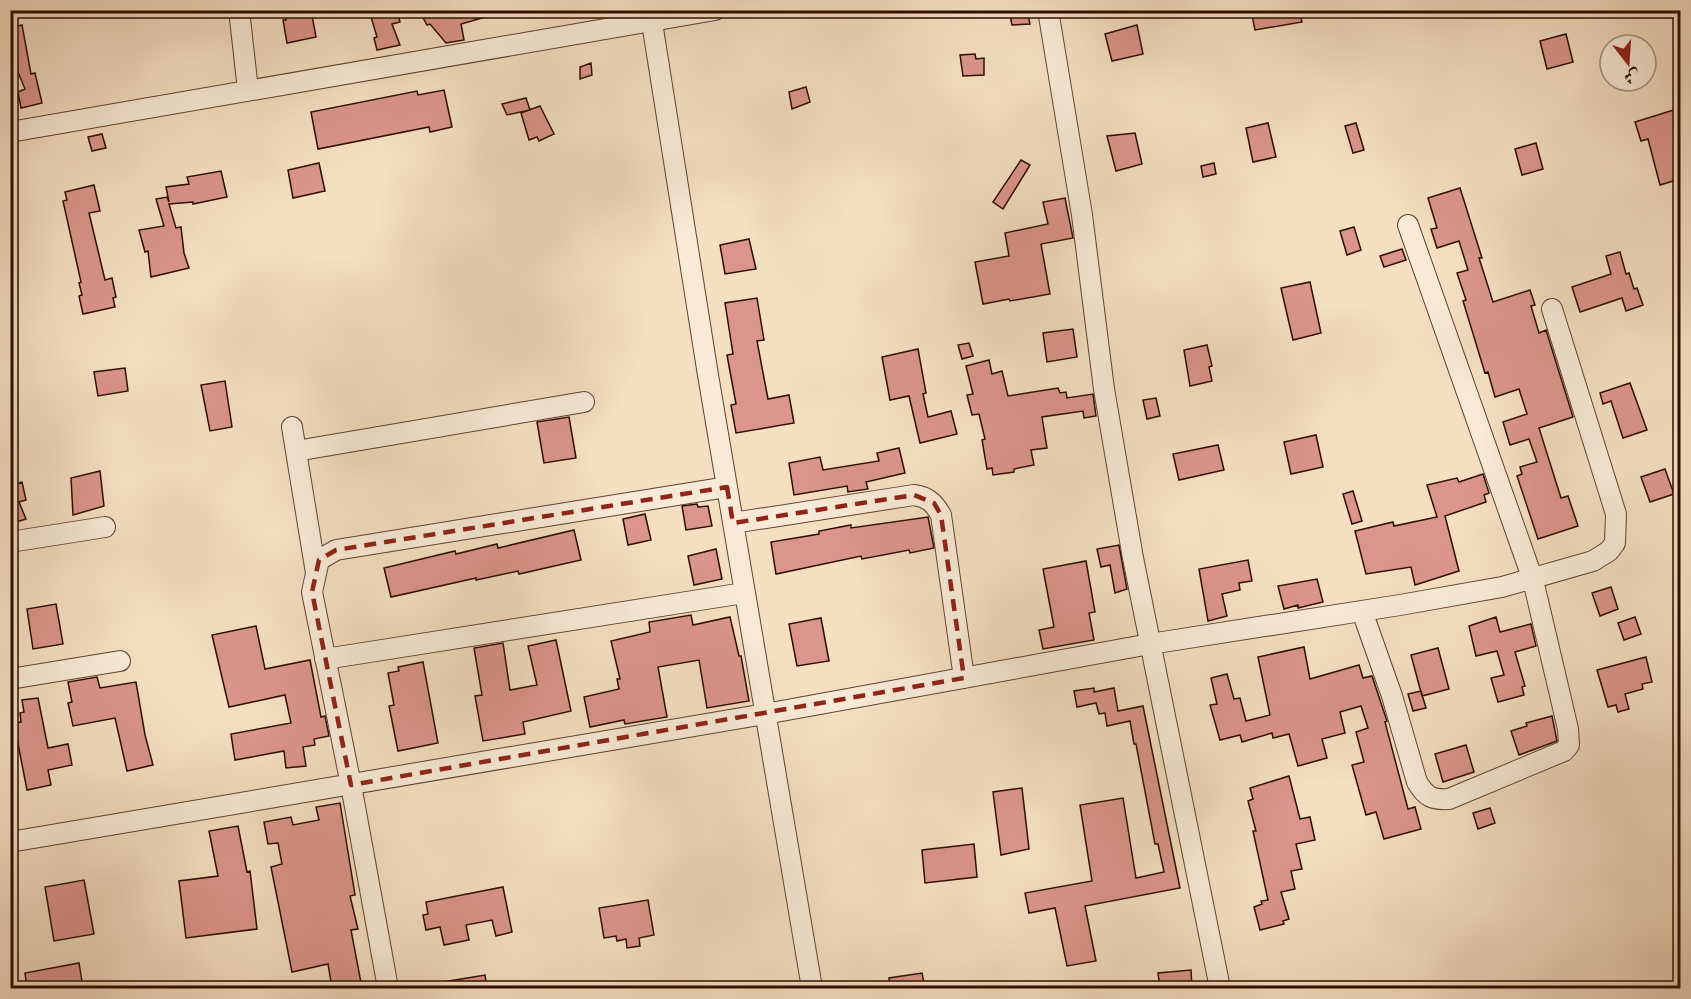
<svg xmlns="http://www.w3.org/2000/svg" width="1691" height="999" viewBox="0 0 1691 999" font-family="'Libre Bodoni',Amiri,serif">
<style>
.building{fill:#db958c;stroke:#2d0c02;stroke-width:1.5}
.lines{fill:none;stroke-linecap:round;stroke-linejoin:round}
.minor-casing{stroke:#5f4132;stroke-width:22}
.minor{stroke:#f8ead7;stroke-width:20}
.marked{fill:none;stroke:#8f2418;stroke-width:4.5;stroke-dasharray:12 8;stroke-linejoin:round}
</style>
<rect width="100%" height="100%" fill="#f4dfc1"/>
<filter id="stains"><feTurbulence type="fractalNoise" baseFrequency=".00333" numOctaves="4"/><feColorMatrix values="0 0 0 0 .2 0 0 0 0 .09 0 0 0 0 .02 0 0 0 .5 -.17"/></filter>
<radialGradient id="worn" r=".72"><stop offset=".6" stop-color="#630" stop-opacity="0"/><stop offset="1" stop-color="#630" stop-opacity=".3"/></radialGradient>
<path class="building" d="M 284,10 L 311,10 L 316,37 L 287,43 L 283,20 L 286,20 Z
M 369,10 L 397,10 L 400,22 L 392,24 L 400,45 L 377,50 L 374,38 L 377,37 Z
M 419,10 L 495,10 L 496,14 L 461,24 L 464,40 L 446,43 L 430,24 L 427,25 Z
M 1009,10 L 1027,10 L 1030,24 L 1012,25 Z
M 1251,10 L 1299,10 L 1302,22 L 1255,30 Z
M 22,25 L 31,74 L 35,73 L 42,103 L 21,108 L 18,92 L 25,89 L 16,67 L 10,68 L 10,28 Z
M 1137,25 L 1143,54 L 1112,61 L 1105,34 Z
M 1566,34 L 1573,62 L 1547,69 L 1540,41 Z
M 975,54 L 976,59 L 984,58 L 984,75 L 963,76 L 960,55 Z
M 591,63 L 592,75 L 580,79 L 580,67 Z
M 806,87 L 810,102 L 792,109 L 789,92 Z
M 444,90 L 452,127 L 430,132 L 429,127 L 318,149 L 311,112 L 417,91 L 418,95 Z
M 526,98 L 530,110 L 507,115 L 502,104 Z
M 540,106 L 554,134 L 539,141 L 537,137 L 529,140 L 521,113 Z
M 1680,108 L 1680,179 L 1660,185 L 1648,139 L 1641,141 L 1635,122 Z
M 1268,123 L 1276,157 L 1253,162 L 1246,128 Z
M 1356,123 L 1364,150 L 1353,153 L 1345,126 Z
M 1135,133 L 1142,164 L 1116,171 L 1107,136 Z
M 102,134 L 106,148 L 92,151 L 88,137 Z
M 1536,143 L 1543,169 L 1522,175 L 1515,149 Z
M 1021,160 L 1030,165 L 1003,209 L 993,202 Z
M 319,163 L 325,191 L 293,198 L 288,170 Z
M 1214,163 L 1216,174 L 1203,177 L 1201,166 Z
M 221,171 L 227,197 L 193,204 L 193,202 L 169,204 L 176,228 L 181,227 L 184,253 L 189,268 L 151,277 L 148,251 L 145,252 L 139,230 L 164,226 L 156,199 L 167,197 L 169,202 L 166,187 L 189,184 L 187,177 Z
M 94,185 L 100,211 L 89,213 L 105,280 L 112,278 L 116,297 L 113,298 L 115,307 L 83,314 L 79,296 L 82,295 L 79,283 L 81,282 L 63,201 L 67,200 L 65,192 Z
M 1460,188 L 1482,258 L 1479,258 L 1493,302 L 1530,290 L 1535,305 L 1531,306 L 1539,333 L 1546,330 L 1573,417 L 1539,428 L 1561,498 L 1568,496 L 1578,526 L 1538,539 L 1517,476 L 1522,474 L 1520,467 L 1537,462 L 1529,439 L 1510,445 L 1503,422 L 1527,414 L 1519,389 L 1495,397 L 1488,372 L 1485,373 L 1463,301 L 1466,300 L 1457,273 L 1468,270 L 1459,241 L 1437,248 L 1431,229 L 1437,228 L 1428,198 Z
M 1065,198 L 1073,238 L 1041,244 L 1050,294 L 1010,301 L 1009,299 L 983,304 L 975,262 L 1009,256 L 1005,233 L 1048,224 L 1043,202 Z
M 1354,227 L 1361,250 L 1347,255 L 1340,231 Z
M 749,239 L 756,269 L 725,274 L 720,245 Z
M 1402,249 L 1406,260 L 1384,267 L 1380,256 Z
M 1620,252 L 1626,274 L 1629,273 L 1634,289 L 1637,288 L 1643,305 L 1626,311 L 1622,298 L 1580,312 L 1572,287 L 1611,274 L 1606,256 Z
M 1310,282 L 1321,333 L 1293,340 L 1281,288 Z
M 757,298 L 764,340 L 757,341 L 768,399 L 789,395 L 794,423 L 736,433 L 731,405 L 736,404 L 727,355 L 733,354 L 725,303 Z
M 1073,329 L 1077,357 L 1047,362 L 1043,333 Z
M 969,343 L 973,356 L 962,359 L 958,345 Z
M 1207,345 L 1212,366 L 1209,367 L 1212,381 L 1190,386 L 1184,350 Z
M 918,349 L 926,393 L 923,394 L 928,417 L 951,411 L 957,434 L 920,443 L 909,396 L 890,400 L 882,357 Z
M 989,360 L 992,374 L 1002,371 L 1008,396 L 1058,388 L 1060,393 L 1066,392 L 1067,398 L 1093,394 L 1096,416 L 1084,418 L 1083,411 L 1042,417 L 1047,448 L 1031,450 L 1034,465 L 1014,469 L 1014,472 L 993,475 L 992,468 L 987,469 L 982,440 L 985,439 L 979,414 L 972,415 L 967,395 L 973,394 L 966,366 Z
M 125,368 L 128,391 L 98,396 L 94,372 Z
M 225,381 L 232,427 L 210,431 L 201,385 Z
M 1630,383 L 1647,430 L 1623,438 L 1611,401 L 1603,404 L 1600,393 Z
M 1156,398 L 1160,416 L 1147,419 L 1143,400 Z
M 569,417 L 576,458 L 544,463 L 537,422 Z
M 1316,435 L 1323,467 L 1291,474 L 1284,442 Z
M 1218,445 L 1224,470 L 1179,480 L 1173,454 Z
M 899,448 L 905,473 L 866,482 L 868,489 L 848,492 L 847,486 L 794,495 L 789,463 L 820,457 L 823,470 L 879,461 L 877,453 Z
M 1665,469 L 1674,494 L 1650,502 L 1641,477 Z
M 100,471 L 104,506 L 73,515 L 71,478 Z
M 1483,474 L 1489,493 L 1484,495 L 1486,502 L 1445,516 L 1459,571 L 1415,585 L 1411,567 L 1366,574 L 1355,531 L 1393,522 L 1394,526 L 1437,517 L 1427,485 L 1457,478 L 1459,482 Z
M 12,481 L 13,485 L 22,482 L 26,500 L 19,502 L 26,519 L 10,524 Z
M 1353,491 L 1362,521 L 1352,524 L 1343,494 Z
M 697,504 L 698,507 L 708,506 L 712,526 L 686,530 L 682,506 Z
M 645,514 L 651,540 L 628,545 L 623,519 Z
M 928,517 L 934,548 L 910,553 L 909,550 L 862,559 L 861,556 L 776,574 L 771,542 L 819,534 L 819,531 L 851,525 L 851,528 Z
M 574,530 L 581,560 L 519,574 L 518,571 L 476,580 L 476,578 L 391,597 L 384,568 L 455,551 L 456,554 L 497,544 L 498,548 Z
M 1119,545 L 1127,589 L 1115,593 L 1110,565 L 1101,567 L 1097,549 Z
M 716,549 L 722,579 L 694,585 L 688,556 Z
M 1248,560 L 1252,581 L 1239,583 L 1240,590 L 1222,594 L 1227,616 L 1208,621 L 1199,569 Z
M 1086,561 L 1095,612 L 1089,613 L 1094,640 L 1043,649 L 1039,630 L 1054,627 L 1043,569 Z
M 1317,579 L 1323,602 L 1298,608 L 1298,605 L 1284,609 L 1278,586 Z
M 1611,587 L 1618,609 L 1600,616 L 1592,593 Z
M 56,604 L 63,644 L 33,649 L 27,609 Z
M 691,615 L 693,625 L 730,617 L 739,656 L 741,656 L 749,701 L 707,708 L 699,660 L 658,667 L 667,717 L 625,724 L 624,720 L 590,727 L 584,697 L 619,689 L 617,679 L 620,679 L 611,641 L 650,632 L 649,622 Z
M 1496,617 L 1500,632 L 1531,624 L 1536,646 L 1515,652 L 1525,686 L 1522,687 L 1524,695 L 1498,702 L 1491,678 L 1504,675 L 1497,651 L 1476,656 L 1469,626 Z
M 1635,617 L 1641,634 L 1624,640 L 1618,623 Z
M 821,618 L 829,661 L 797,666 L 789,624 Z
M 256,626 L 265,669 L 310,660 L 321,717 L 325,716 L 329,736 L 314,739 L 315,745 L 303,747 L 306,766 L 286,768 L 284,751 L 235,760 L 231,734 L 291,723 L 285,695 L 229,707 L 212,635 Z
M 556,640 L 571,711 L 523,722 L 525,734 L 483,741 L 475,696 L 482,695 L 474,648 L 503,643 L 510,690 L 537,685 L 528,646 Z
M 1304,647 L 1310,679 L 1359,665 L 1363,678 L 1372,676 L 1387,721 L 1385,722 L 1408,809 L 1415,807 L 1421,829 L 1384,839 L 1376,812 L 1366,815 L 1352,765 L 1364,762 L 1356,732 L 1368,728 L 1361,706 L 1340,712 L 1345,733 L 1322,739 L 1327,758 L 1298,766 L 1289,734 L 1273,738 L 1272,733 L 1242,742 L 1240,735 L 1220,740 L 1210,705 L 1217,704 L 1211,678 L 1227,674 L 1234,699 L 1240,698 L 1246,721 L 1270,715 L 1258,657 Z
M 1438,648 L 1449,689 L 1422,696 L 1411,655 Z
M 1646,657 L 1652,682 L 1642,684 L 1643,689 L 1625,694 L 1629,709 L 1618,712 L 1616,705 L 1608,707 L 1597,670 Z
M 423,662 L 438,743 L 398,751 L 389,706 L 394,705 L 388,673 L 399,671 L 398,667 Z
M 97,677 L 100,688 L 136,682 L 145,735 L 153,765 L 127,771 L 115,718 L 73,726 L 68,703 L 72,702 L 68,682 Z
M 1094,688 L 1094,692 L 1114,688 L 1118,711 L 1143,706 L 1180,888 L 1085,906 L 1096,961 L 1067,966 L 1055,908 L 1029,913 L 1025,893 L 1092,881 L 1080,805 L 1123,798 L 1136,878 L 1164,872 L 1158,844 L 1155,844 L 1136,744 L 1134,744 L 1130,721 L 1107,726 L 1105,713 L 1099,714 L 1096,703 L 1077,707 L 1074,691 Z
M 1421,691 L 1426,708 L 1413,711 L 1408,694 Z
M 38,698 L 48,748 L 68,744 L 72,765 L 48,770 L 51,785 L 27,790 L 14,723 L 21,722 L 20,713 L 24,712 L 22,700 Z
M 1552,716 L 1557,741 L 1519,755 L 1511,731 L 1527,726 L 1526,723 Z
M 1466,745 L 1474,772 L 1443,782 L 1435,754 Z
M 1289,776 L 1300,819 L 1310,817 L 1315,840 L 1296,844 L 1302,869 L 1291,871 L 1295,889 L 1281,892 L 1289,919 L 1283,921 L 1284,924 L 1260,930 L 1254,907 L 1262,904 L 1261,901 L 1268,900 L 1253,831 L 1256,831 L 1248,801 L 1253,799 L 1250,788 Z
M 1022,788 L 1029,849 L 1001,855 L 993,792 Z
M 340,803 L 355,895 L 350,896 L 358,929 L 351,930 L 362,988 L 332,988 L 328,964 L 292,972 L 271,867 L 282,864 L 278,843 L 268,844 L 264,822 L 291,817 L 293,825 L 319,820 L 316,807 Z
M 1490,808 L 1495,823 L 1478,829 L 1473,813 Z
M 238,826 L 247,872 L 250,871 L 257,929 L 186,938 L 179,881 L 218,876 L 209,831 Z
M 974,844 L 977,877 L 925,883 L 922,850 Z
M 84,880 L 94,934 L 54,941 L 45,887 Z
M 503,887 L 512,932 L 496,936 L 492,920 L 466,925 L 469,940 L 444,945 L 440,927 L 426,930 L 423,915 L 428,914 L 426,902 Z
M 648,900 L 654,935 L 639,938 L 640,946 L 627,948 L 626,939 L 617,941 L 616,936 L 604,938 L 599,908 Z
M 79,963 L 83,988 L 27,988 L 25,973 Z
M 1191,970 L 1192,988 L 1160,988 L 1158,973 Z
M 922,973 L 925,988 L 890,988 L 889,978 Z
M 485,975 L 487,988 L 443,988 L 443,982 Z"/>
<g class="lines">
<g class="minor-casing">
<path id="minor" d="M 239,10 L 248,90
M 650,10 L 708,375 L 812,988
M 1048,10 L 1082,215 L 1104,389 L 1133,558 L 1220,988
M 10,132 L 715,10
M 292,427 L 316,573
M 296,451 L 584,402
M 733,523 L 914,495 C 928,497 934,503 941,515 L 964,678
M 10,542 L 105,527
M 1362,611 L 1392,696 L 1417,782 C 1426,797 1432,800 1449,799 L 1564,751 L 1569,745 L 1568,729 L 1533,580 L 1408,225
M 325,659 L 744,593
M 10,679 L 120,661
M 10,842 L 765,714 L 1150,644 L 1400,605 L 1502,587 L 1593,561 L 1609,551 L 1615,543 L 1616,514 L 1552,309
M 388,988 L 351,785 L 312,592 L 319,560 L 336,550 L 727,487"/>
</g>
<use href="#minor" class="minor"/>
</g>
<path class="marked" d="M 727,487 L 733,523 L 914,495 L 934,503 L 941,515 L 964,678 L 351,785 L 312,592 L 319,560 L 336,550 Z"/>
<rect width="1691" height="999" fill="none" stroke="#f4dfc1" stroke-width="36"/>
<rect x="12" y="12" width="1667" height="975" fill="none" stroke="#2d0c02" stroke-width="3"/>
<rect x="18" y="18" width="1655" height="963" fill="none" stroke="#2d0c02" stroke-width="1.5"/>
<g transform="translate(1628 63) rotate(163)"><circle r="28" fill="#f8ead7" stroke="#a79182" stroke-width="1.5"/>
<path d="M0-4.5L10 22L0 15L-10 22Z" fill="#8f2418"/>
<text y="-9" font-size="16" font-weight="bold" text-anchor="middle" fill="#2d0c02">ش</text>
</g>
<rect width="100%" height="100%" filter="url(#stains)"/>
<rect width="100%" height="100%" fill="url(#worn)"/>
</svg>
